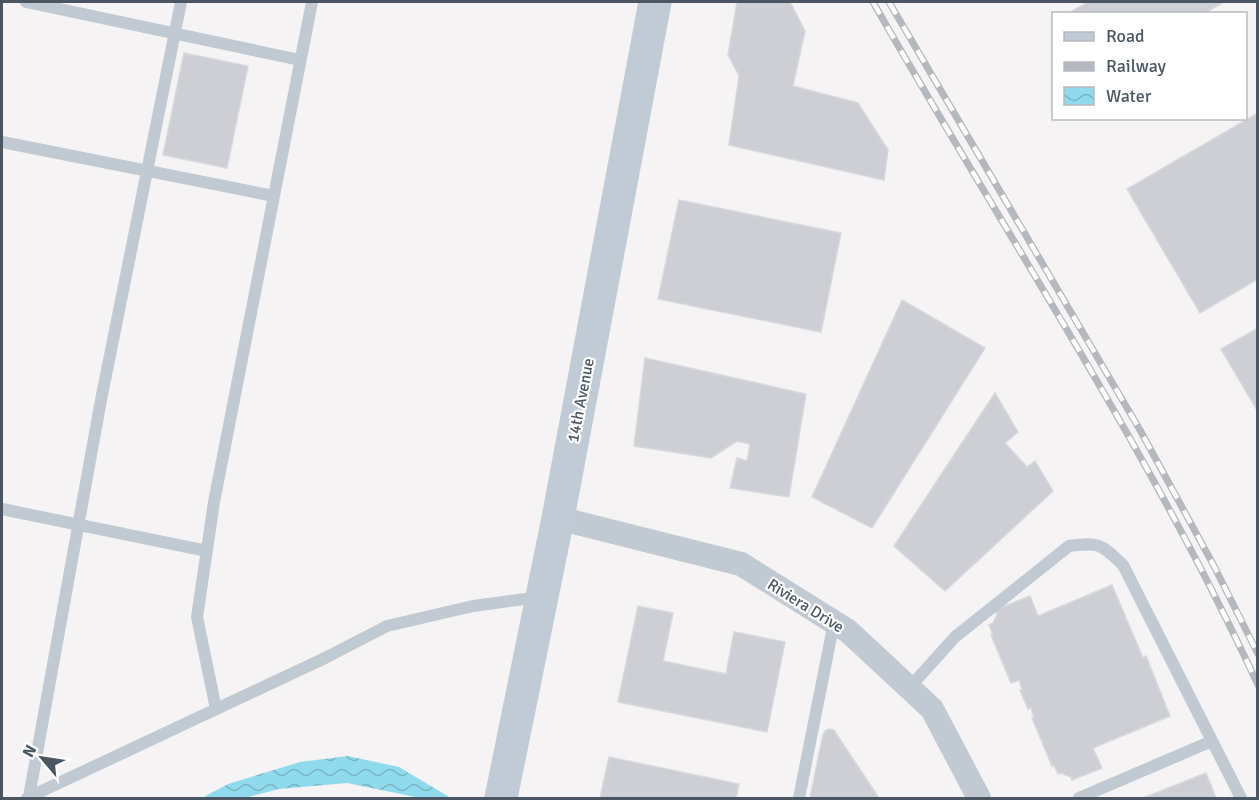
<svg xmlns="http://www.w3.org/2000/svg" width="1259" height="800" viewBox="0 0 1259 800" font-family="Signika,sans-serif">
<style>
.water{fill:url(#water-waves)}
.building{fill:#cdcfd5;stroke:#d7d9de;stroke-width:1.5}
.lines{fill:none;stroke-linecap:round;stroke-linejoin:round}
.lane{stroke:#c1cad2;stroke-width:12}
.street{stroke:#c1cad2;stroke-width:24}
.secondary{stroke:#c1cbd6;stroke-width:33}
.rail-casing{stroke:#b5b8bd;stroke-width:7}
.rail{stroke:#fff;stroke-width:4.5;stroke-dasharray:14;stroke-linecap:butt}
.labels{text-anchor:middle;stroke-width:4.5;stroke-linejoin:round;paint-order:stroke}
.street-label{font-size:16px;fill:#4a5661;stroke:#fff}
</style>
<defs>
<pattern id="water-waves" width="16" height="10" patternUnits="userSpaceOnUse" patternTransform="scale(1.5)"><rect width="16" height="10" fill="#90daee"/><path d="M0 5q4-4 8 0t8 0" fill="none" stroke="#78b4c4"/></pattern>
</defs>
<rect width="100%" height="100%" fill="#f5f3f3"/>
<path class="water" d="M 348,756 L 399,767 L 451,798 L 420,798 L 347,783 L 279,789 L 245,798 L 202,798 L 228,784 L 300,762 Z"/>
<path class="building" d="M 737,2 L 790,2 L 805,31 L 793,86 L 858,103 L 888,150 L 884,180 L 729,145 L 739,76 L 728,55 Z
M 1088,2 L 1224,2 L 1203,14 L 1067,14 Z
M 184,53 L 248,66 L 227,168 L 163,155 Z
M 1258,113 L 1258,279 L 1200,313 L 1127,189 Z
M 679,200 L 841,233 L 821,332 L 658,299 Z
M 902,300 L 985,348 L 872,528 L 812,497 Z
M 1258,328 L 1258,412 L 1221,349 Z
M 645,358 L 806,394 L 789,497 L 730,488 L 737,458 L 747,461 L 750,444 L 737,441 L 711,458 L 634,446 Z
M 995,393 L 1018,432 L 1005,443 L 1027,467 L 1035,461 L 1053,491 L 945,591 L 894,546 Z
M 1112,585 L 1143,658 L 1146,656 L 1170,716 L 1093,748 L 1102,768 L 1072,780 L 1071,777 L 1061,773 L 1058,774 L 1054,765 L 1052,766 L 1032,718 L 1034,718 L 1031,708 L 1028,709 L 1020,690 L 1022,689 L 1019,680 L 1011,683 L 991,635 L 993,635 L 989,625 L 993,623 L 997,614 L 995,610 L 1030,596 L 1038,616 Z
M 638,606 L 673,613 L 663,661 L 726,674 L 734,632 L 785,642 L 767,732 L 618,702 Z
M 830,729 L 834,730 L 841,741 L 879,798 L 810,798 L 823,734 L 826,730 Z
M 609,757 L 739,784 L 736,798 L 600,798 Z
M 1206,773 L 1216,798 L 1143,798 Z"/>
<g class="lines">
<path class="lane" d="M 26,2 L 300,60
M 2,142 L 274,196
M 2,509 L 207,551
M 909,688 L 955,637 L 1069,546 C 1100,542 1101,544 1123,565 L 1241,798
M 216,709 L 197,617 L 214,502 L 312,2
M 29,797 L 101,400 L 181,2
M 27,798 L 325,658 L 387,626 L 473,606 L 540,597
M 799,798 L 834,622
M 1079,798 L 1212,741"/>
<path class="street" d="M 558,518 L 741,564 L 848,631 L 932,709 L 979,798"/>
<path class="secondary" d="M 501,798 L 558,518 L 655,2"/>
<g class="rail-casing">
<path id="rail" d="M 873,2 C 1002,229 1148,447 1258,685
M 889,2 L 1140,430 L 1214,566 L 1258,654"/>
</g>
<use href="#rail" class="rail"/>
</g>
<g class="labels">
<g class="street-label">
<text transform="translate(580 400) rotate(-79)" y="6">14th Avenue</text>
<text transform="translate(806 605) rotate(32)" y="6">Riviera Drive</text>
</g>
</g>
<rect width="1259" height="800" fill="none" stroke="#4a5661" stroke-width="6"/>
<rect x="1052" y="12" width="195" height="108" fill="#ffffff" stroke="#b7bbc0" stroke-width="1.5"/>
<rect x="1064" y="32" width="30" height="9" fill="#c1cbd6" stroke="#b7bbc0" stroke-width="1.5"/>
<text x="1106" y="42" font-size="18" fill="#4a5661">Road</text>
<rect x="1064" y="62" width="30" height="9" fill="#b5b8bd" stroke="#b7bbc0" stroke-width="1.5"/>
<text x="1106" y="72" font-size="18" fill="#4a5661">Railway</text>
<rect x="1064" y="87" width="30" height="18" fill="url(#water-waves)" stroke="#b7bbc0" stroke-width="1.5"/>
<text x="1106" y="102" font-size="18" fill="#4a5661">Water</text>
<g transform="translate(42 758) rotate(299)" stroke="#ffffff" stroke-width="4.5" paint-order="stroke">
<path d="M0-4.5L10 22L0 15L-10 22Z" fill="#4a5661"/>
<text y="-9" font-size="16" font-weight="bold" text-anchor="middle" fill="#4a5661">N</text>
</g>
</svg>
